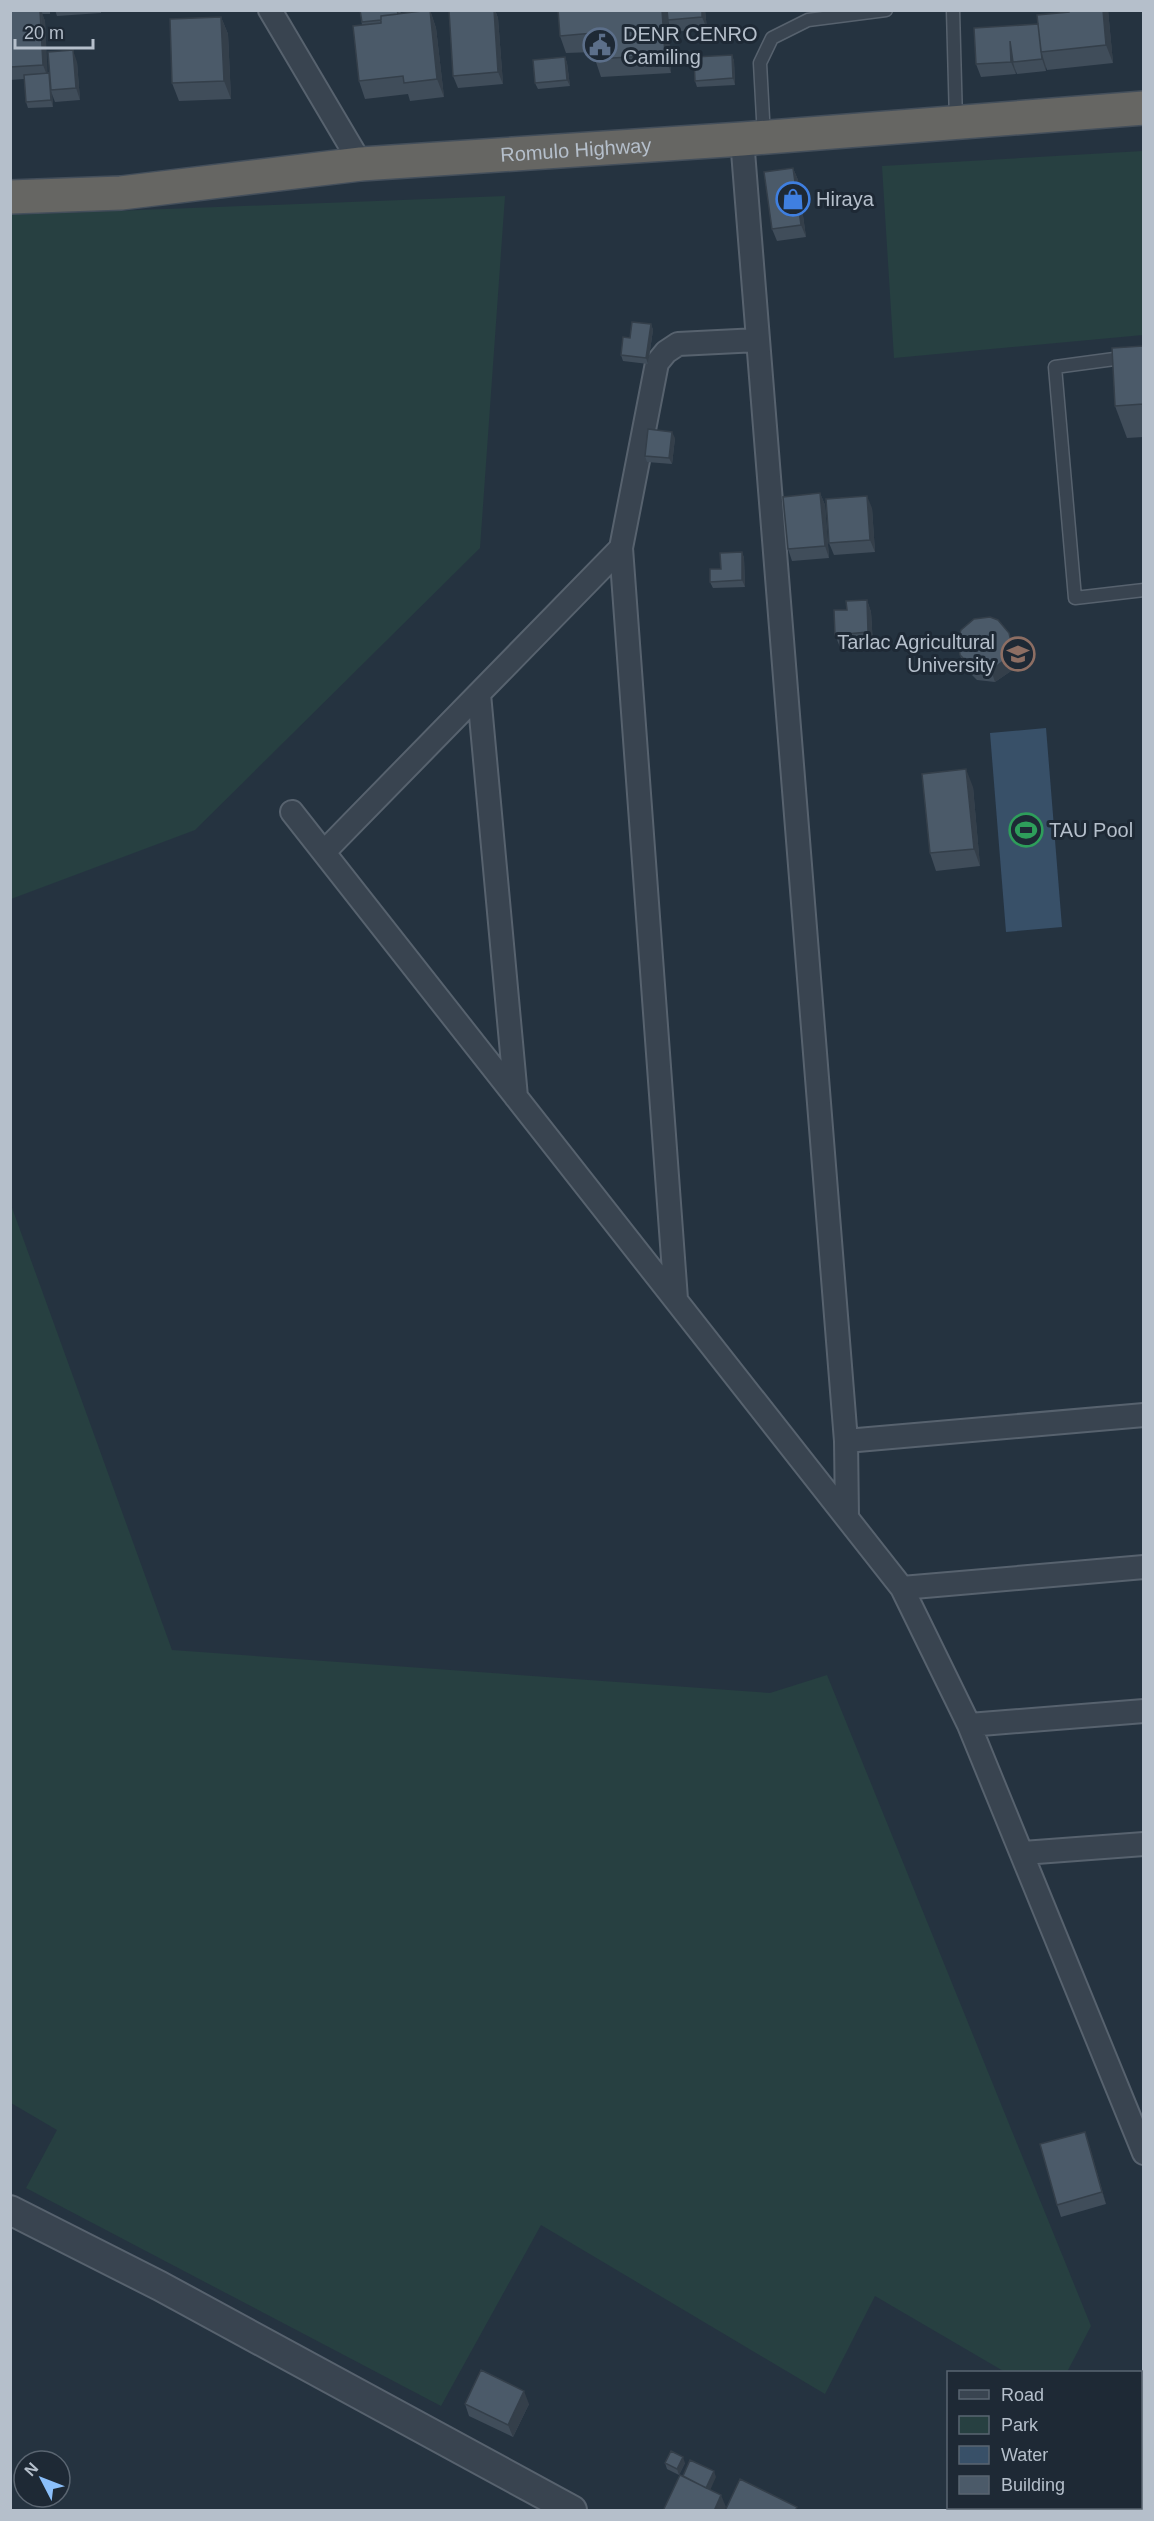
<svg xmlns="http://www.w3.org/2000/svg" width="1154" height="2521" viewBox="0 0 1154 2521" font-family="Arial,sans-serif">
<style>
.green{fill:#274041}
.water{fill:#385068}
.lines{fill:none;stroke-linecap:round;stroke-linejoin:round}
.service-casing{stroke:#57626e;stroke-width:15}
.minor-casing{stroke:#57626e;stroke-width:26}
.tertiary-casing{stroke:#57626e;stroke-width:32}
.trunk-casing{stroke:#444f5b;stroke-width:36}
.service{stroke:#394450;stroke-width:12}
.minor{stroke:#394450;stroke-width:22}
.tertiary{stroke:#394450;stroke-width:28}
.trunk{stroke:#666663;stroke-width:33}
.wall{fill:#404d5a}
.shaded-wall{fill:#343f4a}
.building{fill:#4b5a69;stroke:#343f4a;stroke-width:1.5}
.labels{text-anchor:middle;stroke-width:6;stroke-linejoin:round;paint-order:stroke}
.poi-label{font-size:20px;fill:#b5bfcb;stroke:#1e2935;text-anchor:start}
.street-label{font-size:20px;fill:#b5bfcb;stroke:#1e2935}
</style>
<rect width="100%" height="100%" fill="#253340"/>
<path class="green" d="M 1143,151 L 1143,335 L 894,358 L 882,166 Z
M 505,196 L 480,548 L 195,830 L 11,899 L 11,215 Z
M 11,1205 L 172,1650 L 770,1693 L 827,1675 L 1091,2326 L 1067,2372 L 1005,2372 L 875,2296 L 825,2394 L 541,2225 L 441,2406 L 26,2188 L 57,2130 L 11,2103 Z
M 1143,2448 L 1143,2510 L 1092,2510 L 1094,2508 L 1140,2508 L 1141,2451 Z"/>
<path class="water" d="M 1046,728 L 1062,927 L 1006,932 L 990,733 Z"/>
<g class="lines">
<g class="service-casing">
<path id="service" d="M 953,10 L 956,121
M 764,137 L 760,63 L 772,38 L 808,20 L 886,10
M 1144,355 L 1055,367 L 1075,598 L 1144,590"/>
</g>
<g class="minor-casing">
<path id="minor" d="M 270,10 L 361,164
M 742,139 L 846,1441 L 847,1517
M 479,694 L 516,1097
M 292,812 L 902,1588 L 969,1725 L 1144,2153
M 324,852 L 621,548
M 676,1299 L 621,548 L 657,363 L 666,352 L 678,344 L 758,340
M 846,1441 L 1144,1415
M 902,1588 L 1144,1567
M 969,1725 L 1144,1711
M 1023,1853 L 1144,1844"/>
</g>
<g class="tertiary-casing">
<path id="tertiary" d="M 10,2210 L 160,2286 L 572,2510
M 1140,2413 L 1144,2410
M 1059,2510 L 1061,2508"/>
</g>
<g class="trunk-casing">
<g id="trunk">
<path id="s1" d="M 10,197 L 121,193 L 361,164 L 742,139 L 1144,108"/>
</g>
</g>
<use href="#service" class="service"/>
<use href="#minor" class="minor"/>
<use href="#tertiary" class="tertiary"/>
<use href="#trunk" class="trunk"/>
</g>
<path class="wall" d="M 10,10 L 50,10 L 50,14 L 42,14 L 45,21 L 47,73 L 77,62 L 80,100 L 55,102 L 52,94 L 53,107 L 28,108 L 26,102 L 24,79 L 10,80 Z
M 55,10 L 101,10 L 101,13 L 57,16 Z
M 360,10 L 400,10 L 401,14 L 430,10 L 436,28 L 444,97 L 410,101 L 408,94 L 365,99 L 359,81 L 362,25 Z
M 449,10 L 495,10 L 498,18 L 503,84 L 458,88 L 453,76 Z
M 558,10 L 705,10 L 707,29 L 672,32 L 668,21 L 671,73 L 601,77 L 595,59 L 594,52 L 566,53 L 560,36 Z
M 1108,10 L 1113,63 L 1047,70 L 1046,67 L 1046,71 L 1017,74 L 1015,69 L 1016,74 L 981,77 L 976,64 L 1038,24 Z
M 221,17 L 228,34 L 231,99 L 179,101 L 172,83 Z
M 732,55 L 734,61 L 735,85 L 697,87 L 695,81 Z
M 565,57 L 567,63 L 570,86 L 538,89 L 535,83 Z
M 793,168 L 798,180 L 806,237 L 777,241 L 772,229 Z
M 651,324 L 653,330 L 648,364 L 623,361 L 621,355 L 630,338 Z
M 1143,346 L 1143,437 L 1127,438 L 1115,406 Z
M 675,438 L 672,464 L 647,462 L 645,456 Z
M 820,493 L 825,505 L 829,558 L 792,561 L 788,549 Z
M 872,508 L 875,552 L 834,555 L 829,543 Z
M 742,552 L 744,558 L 745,587 L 713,588 L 710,582 L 721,569 Z
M 867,600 L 871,612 L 873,645 L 840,647 L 835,635 L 847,610 Z
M 1013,645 L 1015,654 L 1011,671 L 995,682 L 977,680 L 964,667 L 960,655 Z
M 973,787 L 980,866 L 936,871 L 930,853 Z
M 1085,2132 L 1106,2204 L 1061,2217 L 1057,2205 Z
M 465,2404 L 529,2404 L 513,2437 L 469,2416 Z
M 665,2463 L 685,2463 L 679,2475 L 667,2469 Z"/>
<path class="shaded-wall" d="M 41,10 L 45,21 L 48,78 L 43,65 Z
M 430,10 L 436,28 L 444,97 L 437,79 Z
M 494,10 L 495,10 L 498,18 L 503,84 L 498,72 Z
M 662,10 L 668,10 L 671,73 L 665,55 Z
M 702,10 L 705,10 L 707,29 L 702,17 Z
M 1103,10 L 1108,10 L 1113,63 L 1106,45 Z
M 221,17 L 228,34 L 231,99 L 224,81 Z
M 1010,41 L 1013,62 L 1015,69 L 1016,74 L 1011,62 Z
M 73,50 L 77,62 L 80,100 L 76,88 Z
M 1042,54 L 1046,67 L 1046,71 L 1042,59 Z
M 732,55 L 734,61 L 735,85 L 733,78 Z
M 565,57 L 567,63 L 570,86 L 567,80 Z
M 49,73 L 51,90 L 52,94 L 53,107 L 51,100 Z
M 793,168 L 798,180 L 806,237 L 801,225 Z
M 651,324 L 653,330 L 648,364 L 646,358 Z
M 672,432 L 675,438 L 672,464 L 669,458 Z
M 820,493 L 825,505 L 829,558 L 825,546 Z
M 867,496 L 872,508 L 875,552 L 870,540 Z
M 742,552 L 744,558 L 745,587 L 742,580 Z
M 867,600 L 871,612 L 873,645 L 868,632 Z
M 1009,633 L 1015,654 L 1011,671 L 995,682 L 991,670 Z
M 966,769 L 973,787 L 980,866 L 974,849 Z
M 1085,2132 L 1089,2144 L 1106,2204 L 1102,2192 Z
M 524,2391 L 529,2404 L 513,2437 L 508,2425 Z
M 683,2457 L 685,2463 L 679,2475 L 677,2469 Z
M 714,2471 L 716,2477 L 708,2495 L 706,2489 Z
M 721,2495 L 726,2507 L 724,2511 L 714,2511 Z"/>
<path class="building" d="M 40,10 L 43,65 L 10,67 L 10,11 Z
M 360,10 L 397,10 L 398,14 L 381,16 L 381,20 L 362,22 Z
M 430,10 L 437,79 L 404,83 L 403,76 L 359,81 L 353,26 L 381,23 L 381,16 Z
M 449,10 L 494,10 L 498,72 L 453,76 Z
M 558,10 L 662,10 L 665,55 L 595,59 L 593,33 L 560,36 Z
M 667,10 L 702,10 L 702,17 L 668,20 Z
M 1069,10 L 1103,10 L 1106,45 L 1041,52 L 1037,15 L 1069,12 Z
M 221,17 L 224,81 L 172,83 L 170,19 Z
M 1038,24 L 1042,59 L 1013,62 L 1010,41 L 1011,62 L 976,64 L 974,28 Z
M 73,50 L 76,88 L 51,90 L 48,52 Z
M 732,55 L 733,78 L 695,81 L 694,57 Z
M 565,57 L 567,80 L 535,83 L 533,60 Z
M 49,73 L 51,100 L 26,102 L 24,75 Z
M 793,168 L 801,225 L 772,229 L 764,172 Z
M 632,322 L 651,324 L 646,358 L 621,355 L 623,337 L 630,338 Z
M 1143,346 L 1143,404 L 1115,406 L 1112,348 Z
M 648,429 L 672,432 L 669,458 L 645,456 Z
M 820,493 L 825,546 L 788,549 L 783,497 Z
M 867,496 L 870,540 L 829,543 L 826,499 Z
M 742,552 L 742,580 L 710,582 L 710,569 L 721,569 L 720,553 Z
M 867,600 L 868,632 L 835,635 L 834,610 L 847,610 L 846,601 Z
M 990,617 L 998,620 L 1009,633 L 1011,641 L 1006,659 L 991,670 L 973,668 L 960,655 L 958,638 L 961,630 L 974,619 Z
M 966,769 L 974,849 L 930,853 L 922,774 Z
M 1085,2132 L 1102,2192 L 1057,2205 L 1040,2144 Z
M 481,2370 L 524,2391 L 508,2425 L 465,2404 Z
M 671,2451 L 683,2457 L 677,2469 L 665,2463 Z
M 690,2460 L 714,2471 L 706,2488 L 683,2476 Z
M 680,2475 L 721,2495 L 714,2511 L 663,2511 Z
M 740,2479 L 797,2507 L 795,2511 L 725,2511 Z"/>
<defs>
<g id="civic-ring" transform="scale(1.725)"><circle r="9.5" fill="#1e2935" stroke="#5c6f8a" stroke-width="1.5"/><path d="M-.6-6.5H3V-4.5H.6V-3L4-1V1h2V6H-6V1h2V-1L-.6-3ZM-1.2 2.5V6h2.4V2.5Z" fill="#5c6f8a"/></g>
<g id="shop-ring" transform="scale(1.725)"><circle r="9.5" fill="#1e2935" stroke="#3f7fe0" stroke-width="1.5"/><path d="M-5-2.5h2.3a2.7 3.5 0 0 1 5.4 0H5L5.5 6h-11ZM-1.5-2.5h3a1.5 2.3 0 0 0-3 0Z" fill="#3f7fe0"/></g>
<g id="university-ring" transform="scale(1.725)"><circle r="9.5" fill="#1e2935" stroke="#8d6e63" stroke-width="1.5"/><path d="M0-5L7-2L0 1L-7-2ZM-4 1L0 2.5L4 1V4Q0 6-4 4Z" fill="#8d6e63"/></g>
<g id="stadium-ring" transform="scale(1.725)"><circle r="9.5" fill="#1e2935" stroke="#2e9e5b" stroke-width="1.5"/><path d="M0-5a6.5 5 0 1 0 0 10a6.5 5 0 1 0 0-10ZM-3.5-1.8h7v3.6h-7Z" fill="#2e9e5b"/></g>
</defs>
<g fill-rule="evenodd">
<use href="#civic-ring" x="600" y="45"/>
<use href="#shop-ring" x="793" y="199"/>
<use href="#university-ring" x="1018" y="654"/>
<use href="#stadium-ring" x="1026" y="830"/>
</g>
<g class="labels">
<g class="poi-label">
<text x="623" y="41">DENR CENRO<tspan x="623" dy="23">Camiling</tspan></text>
<text x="816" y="206">Hiraya</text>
<text x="995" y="649" text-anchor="end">Tarlac Agricultural<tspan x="995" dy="23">University</tspan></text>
<text x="1049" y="837">TAU Pool</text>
</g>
<g class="street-label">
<text dy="7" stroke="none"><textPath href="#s1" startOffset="568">Romulo Highway</textPath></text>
</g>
</g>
<rect width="1154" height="2521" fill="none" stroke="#b5bfcb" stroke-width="24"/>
<rect x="947" y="2371" width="195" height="138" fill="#1e2935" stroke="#5a6571" stroke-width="1.5"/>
<rect x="959" y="2390" width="30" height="9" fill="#394450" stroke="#5a6571" stroke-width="1.5"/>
<text x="1001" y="2401" font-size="18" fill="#b5bfcb">Road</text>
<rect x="959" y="2416" width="30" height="18" fill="#274041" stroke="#5a6571" stroke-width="1.5"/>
<text x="1001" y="2431" font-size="18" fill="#b5bfcb">Park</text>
<rect x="959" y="2446" width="30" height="18" fill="#385068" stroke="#5a6571" stroke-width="1.5"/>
<text x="1001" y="2461" font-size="18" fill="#b5bfcb">Water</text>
<rect x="959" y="2476" width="30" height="18" fill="#4b5a69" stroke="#5a6571" stroke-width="1.5"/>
<text x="1001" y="2491" font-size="18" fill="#b5bfcb">Building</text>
<g transform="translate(42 2479) rotate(312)"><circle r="28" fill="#1e2935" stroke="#5a6571" stroke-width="1.5"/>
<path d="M0-4.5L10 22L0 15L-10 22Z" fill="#8bbffa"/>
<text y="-9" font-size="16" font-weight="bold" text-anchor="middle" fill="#b5bfcb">N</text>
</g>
<path d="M15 39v9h78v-9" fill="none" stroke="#b5bfcb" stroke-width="3"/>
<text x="24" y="39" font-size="18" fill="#b5bfcb" stroke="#1e2935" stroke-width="4.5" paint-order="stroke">20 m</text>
</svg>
